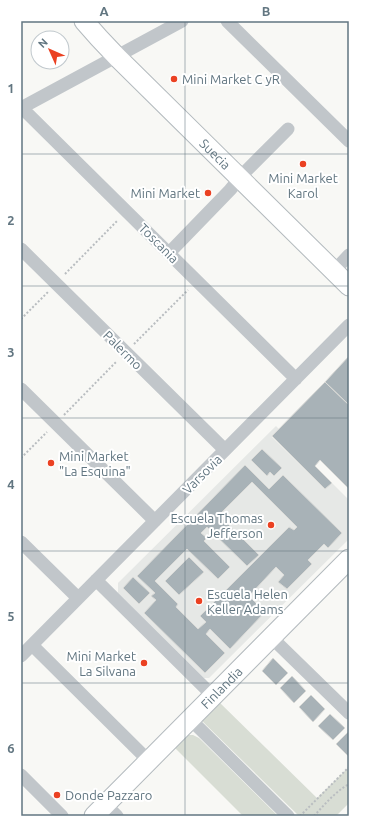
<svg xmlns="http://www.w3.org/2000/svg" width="370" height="837" viewBox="0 0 370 837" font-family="Ubuntu,sans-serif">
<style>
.built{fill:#e6e8e6}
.green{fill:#d8ddd4}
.building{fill:#a8b2b7;stroke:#dadad7;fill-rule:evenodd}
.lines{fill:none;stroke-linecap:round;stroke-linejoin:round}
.secondary-casing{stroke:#b3babe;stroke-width:21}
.path{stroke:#b9bdc0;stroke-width:2;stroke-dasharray:2 2;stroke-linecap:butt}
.street{stroke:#c1c6ca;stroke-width:13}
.secondary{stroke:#fff;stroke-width:19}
.grid{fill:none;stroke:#627681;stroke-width:1;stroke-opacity:0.55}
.poi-dot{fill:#eb4122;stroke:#fff;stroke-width:1.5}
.labels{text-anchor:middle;stroke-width:4;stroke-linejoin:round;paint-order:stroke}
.poi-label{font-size:13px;fill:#627681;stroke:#fff;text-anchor:start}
.street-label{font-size:13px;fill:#627681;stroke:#fff}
.neatline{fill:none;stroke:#627681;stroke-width:1.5}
.grid-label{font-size:13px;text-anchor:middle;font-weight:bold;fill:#627681}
</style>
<rect width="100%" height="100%" fill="#f8f8f5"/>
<path class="built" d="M 276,426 L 279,429 L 272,437 L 325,489 L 332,483 L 349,500 L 349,539 L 209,678 L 204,678 L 118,593 L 118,583 Z"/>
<path class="green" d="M 218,701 L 317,798 L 349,767 L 349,803 L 336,816 L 299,816 L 199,718 Z
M 189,735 L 193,735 L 199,738 L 278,816 L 243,816 L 173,746 L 185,736 Z"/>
<path class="building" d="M 349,356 L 349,405 L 325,382 Z
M 325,382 L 349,405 L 349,489 L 320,460 L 315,466 L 332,483 L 325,489 L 272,436 Z
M 262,449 L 282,468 L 274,476 L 270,472 L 267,476 L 251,460 Z
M 245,465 L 269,489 L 283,475 L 342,533 L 328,548 L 324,544 L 308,560 L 312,564 L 287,589 L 278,582 L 284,575 L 276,567 L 249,596 L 265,612 L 230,649 L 210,629 L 206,634 L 225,653 L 205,673 L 144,613 L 156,600 L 151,596 L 155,593 L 137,576 ZM 252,482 L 297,527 L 294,530 L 289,527 L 200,616 L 206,622 L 198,629 L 176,607 L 178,604 L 155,581 L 187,549 L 218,579 L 230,567 L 204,541 L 207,538 L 201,533 L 207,527 L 247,566 L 259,555 L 219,515 Z
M 189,557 L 204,572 L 179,595 L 165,581 Z
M 133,577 L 150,593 L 139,604 L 123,588 Z
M 273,658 L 288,673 L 276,685 L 262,671 Z
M 292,676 L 306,691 L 294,703 L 280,688 Z
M 311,695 L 325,709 L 313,722 L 299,707 Z
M 330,714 L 345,728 L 333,740 L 318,726 Z
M 348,732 L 349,733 L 349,757 L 336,744 Z"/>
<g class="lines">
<g class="secondary-casing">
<g id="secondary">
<path id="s1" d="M 84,21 L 99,38 L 117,57 L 349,286"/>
<path id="s2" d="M 94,816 L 349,559"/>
</g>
</g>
<path class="path" d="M 65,274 L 118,220
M 21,319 L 48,292
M 134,344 L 188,290
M 64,415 L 117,361
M 21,458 L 47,432
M 300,816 L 349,767
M 314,816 C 325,804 335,792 349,784"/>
<path class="street" d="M 227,21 L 349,141
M 21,108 L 182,21
M 22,108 L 296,379
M 21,249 L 225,450
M 169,253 L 230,190 L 245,172 L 288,129
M 334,271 L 349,255
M 21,389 L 155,521
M 21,542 L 78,598
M 96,580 L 213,696
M 271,637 L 349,713
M 32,645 L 149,761
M 21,656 L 349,325
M 190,719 L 288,816
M 21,775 L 62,816
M 106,805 L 117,816"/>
<use href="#secondary" class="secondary"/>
</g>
<path class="grid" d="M 185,21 L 185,816M 21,154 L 349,154M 21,286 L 349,286M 21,418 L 349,418M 21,551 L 349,551M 21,683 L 349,683"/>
<g class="poi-dot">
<circle cx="174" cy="79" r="4"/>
<circle cx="303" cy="164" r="4"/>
<circle cx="208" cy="193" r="4"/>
<circle cx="51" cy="463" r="4"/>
<circle cx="271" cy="525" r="4"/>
<circle cx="199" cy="601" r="4"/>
<circle cx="144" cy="663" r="4"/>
<circle cx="57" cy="795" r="4"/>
</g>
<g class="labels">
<g class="poi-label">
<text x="182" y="84">Mini Market C yR</text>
<text x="303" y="183" text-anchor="middle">Mini Market<tspan x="303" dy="15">Karol</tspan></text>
<text x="200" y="198" text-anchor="end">Mini Market</text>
<text x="59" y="461">Mini Market<tspan x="59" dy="15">"La Esquina"</tspan></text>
<text x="263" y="523" text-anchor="end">Escuela Thomas<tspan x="263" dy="15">Jefferson</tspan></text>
<text x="207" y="599">Escuela Helen<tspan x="207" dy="15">Keller Adams</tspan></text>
<text x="136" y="661" text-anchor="end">Mini Market<tspan x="136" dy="15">La Silvana</tspan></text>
<text x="65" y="800">Donde Pazzaro</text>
</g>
<g class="street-label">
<text dy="5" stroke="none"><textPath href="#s1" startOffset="187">Suecia</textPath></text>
<text transform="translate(159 243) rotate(45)" y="5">Toscania</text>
<text transform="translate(123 350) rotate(45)" y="5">Palermo</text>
<text transform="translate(202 474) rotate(-45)" y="5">Varsovia</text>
<text dy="5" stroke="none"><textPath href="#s2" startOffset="181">Finlandia</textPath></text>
</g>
</g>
<rect width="370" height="837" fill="none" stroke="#ffffff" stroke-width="44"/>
<g transform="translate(50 50) rotate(315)"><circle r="19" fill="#ffffff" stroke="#c0c8cd"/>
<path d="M0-3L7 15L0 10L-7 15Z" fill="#eb4122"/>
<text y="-6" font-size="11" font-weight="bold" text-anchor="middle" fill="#627681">N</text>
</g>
<rect x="22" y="22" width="326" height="793" class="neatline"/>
<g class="grid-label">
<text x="104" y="16">A</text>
<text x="266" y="16">B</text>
<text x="11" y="93">1</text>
<text x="11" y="225">2</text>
<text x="11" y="357">3</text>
<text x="11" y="489">4</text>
<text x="11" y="621">5</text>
<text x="11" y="753">6</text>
</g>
</svg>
